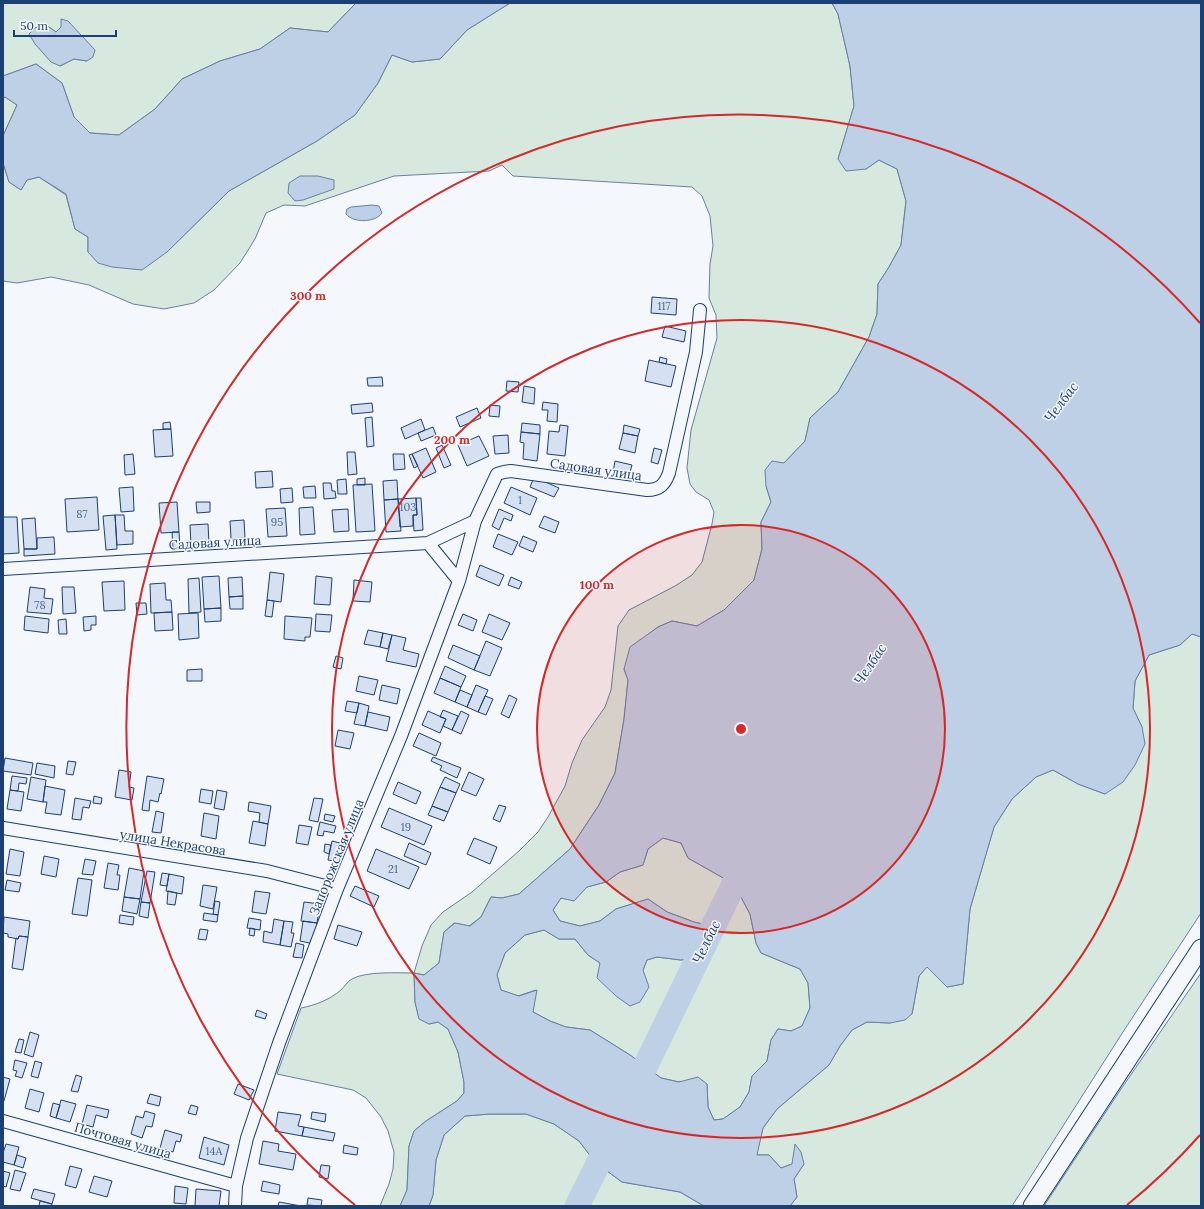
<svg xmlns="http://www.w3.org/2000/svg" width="1204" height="1209" viewBox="0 0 1204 1209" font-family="Lora,serif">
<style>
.green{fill:#d7e8df;stroke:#687fa3;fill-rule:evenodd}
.water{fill:#bed0e5;stroke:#687fa3;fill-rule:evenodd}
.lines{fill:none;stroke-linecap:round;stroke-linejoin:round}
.river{stroke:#bed0e5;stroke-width:25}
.building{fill:#d5e0f0;stroke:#1d3f73}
.minor-casing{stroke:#1d3f73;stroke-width:14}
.secondary-casing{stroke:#1d3f73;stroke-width:19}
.minor{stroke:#f4f7fb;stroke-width:12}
.secondary{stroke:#f4f7fb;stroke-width:17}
.ring{fill:none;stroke:#d62828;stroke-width:2}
.labels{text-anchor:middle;stroke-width:3;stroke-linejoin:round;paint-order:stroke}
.number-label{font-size:11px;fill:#4b6792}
.street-label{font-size:13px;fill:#1d3f73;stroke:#f4f7fb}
.water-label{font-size:14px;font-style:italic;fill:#1d3f73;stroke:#f4f7fb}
.centre{fill:#d62828;stroke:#f4f7fb;stroke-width:2}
.ring-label{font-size:12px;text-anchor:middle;font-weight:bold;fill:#d62828;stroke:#f4f7fb;stroke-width:3;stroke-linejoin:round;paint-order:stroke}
</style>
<rect width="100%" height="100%" fill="#f4f7fb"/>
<path class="green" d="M 3,3 L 356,3 L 328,32 L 290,28 L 260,49 L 220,61 L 182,79 L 155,109 L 119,135 L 90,133 L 74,117 L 62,83 L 36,64 L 3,76 ZM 46,25 L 56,32 L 61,27 L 87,61 L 74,59 L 60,66 Z
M 510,3 L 832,3 L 838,14 L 850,66 L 854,106 L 838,159 L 866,169 L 879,160 L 897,169 L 906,201 L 901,245 L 889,267 L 878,284 L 877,314 L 869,337 L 838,392 L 810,418 L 805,441 L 784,463 L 766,486 L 771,502 L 761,522 L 762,549 L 754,580 L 724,610 L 697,626 L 672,621 L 658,627 L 649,634 L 624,669 L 628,680 L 624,719 L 615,773 L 599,805 L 570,849 L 519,894 L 502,898 L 491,897 L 481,917 L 469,926 L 454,923 L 444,932 L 439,963 L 424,975 L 414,973 L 415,1002 L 419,1018 L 429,1024 L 438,1022 L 448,1029 L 458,1052 L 464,1082 L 464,1093 L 457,1101 L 426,1121 L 414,1131 L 409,1146 L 407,1190 L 400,1206 L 380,1206 L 389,1184 L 393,1169 L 394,1152 L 388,1131 L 381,1117 L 366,1098 L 353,1090 L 277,1074 L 301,1008 C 316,1005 329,1000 341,990 C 344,987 348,981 352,979 C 366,971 397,973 414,973 L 422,946 L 431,925 L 443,912 L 472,892 L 519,851 L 538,832 L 548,817 L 565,786 L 572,763 L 582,740 L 605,707 L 611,690 L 618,626 L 629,610 L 675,586 L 692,575 L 702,562 L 712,524 L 714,512 L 709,500 L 696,492 L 690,484 L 687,468 L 691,430 L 717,338 L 716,315 L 709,298 L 710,264 L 713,246 L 710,216 L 702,196 L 692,187 L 513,176 L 502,165 L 489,171 L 394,176 L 305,206 L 284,205 L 266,213 L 255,239 L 240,263 L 214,290 L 194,303 L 164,309 L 133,304 L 89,285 L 51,277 L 17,283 L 3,281 L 3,163 L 9,182 L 21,190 L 27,180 L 39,177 L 66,195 L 75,229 L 88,237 L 88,252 L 167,252 L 229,191 L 317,141 L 355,115 L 378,83 L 392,55 L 412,62 L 440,59 L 467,30 Z
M 5,97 L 17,105 L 3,136 L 3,98 Z
M 1192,634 L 1201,637 L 1201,913 L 1121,1035 L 1012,1206 L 790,1206 L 797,1197 L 794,1179 L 804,1164 L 792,1164 L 781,1168 L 769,1155 L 756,1155 L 763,1128 L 777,1109 L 829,1065 L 840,1046 L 852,1030 L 867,1022 L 890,1023 L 912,1014 L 919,976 L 927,966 L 947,987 L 963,984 L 970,909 L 994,827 L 1012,799 L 1036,777 L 1053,770 L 1078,784 L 1105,794 L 1142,727 L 1133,709 L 1135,681 L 1149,655 L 1180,645 Z
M 663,838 L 681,843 L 688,858 L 734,884 L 750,914 L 756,943 L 761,953 L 800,969 L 808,983 L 810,1008 L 802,1026 L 791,1031 L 778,1029 L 771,1040 L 767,1061 L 752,1076 L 749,1092 L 740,1107 L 723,1119 L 714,1120 L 708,1107 L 707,1084 L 679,1082 L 661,1078 L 630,1055 L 590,1030 L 566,1027 L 550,1021 L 533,1012 L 536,990 L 518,996 L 501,990 L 497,975 L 505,953 L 525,935 L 544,930 L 559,939 L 575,939 L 588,955 L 600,963 L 643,970 L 647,960 L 657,957 L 681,960 L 698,957 L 711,926 L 694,922 L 667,912 L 648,899 L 616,909 L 600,921 L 580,926 L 560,921 L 553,910 L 561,898 L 574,900 L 587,887 L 606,882 L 620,872 L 643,865 L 648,849 Z
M 1201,973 L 1201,1206 L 1044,1206 L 1121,1089 Z
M 490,1114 L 526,1114 L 554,1124 L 579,1141 L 595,1162 L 622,1182 L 680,1192 L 704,1206 L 429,1206 L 433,1195 L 436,1160 L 444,1135 L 465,1116 Z"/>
<path class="water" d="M 356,3 L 510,3 L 467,30 L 440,59 L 412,62 L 392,55 L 378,83 L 355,115 L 317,141 L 229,191 L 167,252 L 142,270 L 112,267 L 98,263 L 88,252 L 88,237 L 75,229 L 66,194 L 39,177 L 27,180 L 21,190 L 9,182 L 3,163 L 3,136 L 17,105 L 5,97 L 3,98 L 3,76 L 36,64 L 62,83 L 74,117 L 90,133 L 119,135 L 155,109 L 182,79 L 220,61 L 260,49 L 290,28 L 328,32 Z
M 832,3 L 1201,3 L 1201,637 L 1192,634 L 1180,645 L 1149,655 L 1135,681 L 1133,708 L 1142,727 L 1145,744 L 1135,765 L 1123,782 L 1105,794 L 1078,784 L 1053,770 L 1036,777 L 1012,799 L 994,827 L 970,909 L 963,984 L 947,987 L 927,967 L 919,976 L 912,1014 L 905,1020 L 890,1023 L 867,1022 L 852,1030 L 840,1046 L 829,1065 L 777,1109 L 763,1128 L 757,1155 L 769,1155 L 781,1168 L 792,1164 L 795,1144 L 801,1152 L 804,1164 L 794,1179 L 797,1197 L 790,1206 L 704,1206 L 680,1192 L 622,1182 L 595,1162 L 579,1141 L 554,1124 L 526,1114 L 490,1114 L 465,1116 L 444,1135 L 436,1160 L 433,1195 L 429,1206 L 400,1206 L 407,1190 L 409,1146 L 414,1131 L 426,1121 L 457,1101 L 464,1093 L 464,1082 L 458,1052 L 448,1029 L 438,1022 L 429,1024 L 419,1019 L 415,1002 L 414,973 L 424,975 L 439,963 L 444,932 L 455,923 L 470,926 L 481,917 L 491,897 L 502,898 L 519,894 L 570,849 L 599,805 L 615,773 L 624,719 L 628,680 L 624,669 L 630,647 L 658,627 L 672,621 L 697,626 L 724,610 L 754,580 L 762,549 L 761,522 L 771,502 L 766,486 L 765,470 L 772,461 L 784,463 L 805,441 L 810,418 L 838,392 L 869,337 L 877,314 L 878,284 L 889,267 L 901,245 L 906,201 L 897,169 L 879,160 L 866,169 L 846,171 L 838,159 L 854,106 L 850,66 L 838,14 ZM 663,838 L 681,843 L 688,858 L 734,884 L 750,914 L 756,943 L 761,953 L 800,969 L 808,983 L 810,1008 L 802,1026 L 791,1031 L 778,1029 L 771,1040 L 767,1061 L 752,1076 L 749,1092 L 740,1107 L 723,1119 L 714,1120 L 708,1107 L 707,1084 L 698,1077 L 679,1082 L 661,1078 L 630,1055 L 590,1030 L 566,1027 L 550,1021 L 533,1012 L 537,990 L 519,996 L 501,990 L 497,975 L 505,953 L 525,935 L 544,930 L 559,939 L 575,939 L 588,955 L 600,963 L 597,978 L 616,996 L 630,1006 L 640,1002 L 649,987 L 643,970 L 647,960 L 657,957 L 681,960 L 698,957 L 710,950 L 718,936 L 711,926 L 694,922 L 667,912 L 648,899 L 616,909 L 600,921 L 580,926 L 560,921 L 553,910 L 561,898 L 574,901 L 587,887 L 606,882 L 620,872 L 643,865 L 648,849 Z
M 61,19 L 68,21 L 95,50 L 93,57 L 87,61 L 74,59 L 60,66 L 51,62 L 35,44 L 29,34 L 35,28 L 46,25 L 56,32 L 61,27 Z
M 300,176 L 318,176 L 334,180 L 334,189 L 303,200 L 295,201 L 288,193 L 289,183 Z
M 372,205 L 379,206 L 382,213 C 375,223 353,223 346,214 L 347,209 L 351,207 Z"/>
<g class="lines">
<path class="river" d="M 630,1098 L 749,853
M 577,1206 L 613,1134"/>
</g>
<path class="building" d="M 652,297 L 677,299 L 676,315 L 651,313 Z
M 665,326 L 686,331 L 684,342 L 662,337 Z
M 660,357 L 667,359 L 666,364 L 659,362 Z
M 649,360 L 676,366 L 671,387 L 645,381 Z
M 382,377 L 383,386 L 368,386 L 367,378 Z
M 507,381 L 519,382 L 518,392 L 506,391 Z
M 524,386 L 535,388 L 534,404 L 522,402 Z
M 543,402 L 558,404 L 557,422 L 547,421 L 548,410 L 542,410 Z
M 372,403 L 373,412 L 352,414 L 351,405 Z
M 490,405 L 500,406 L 499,417 L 489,416 Z
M 477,408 L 481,418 L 460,427 L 456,417 Z
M 372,417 L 374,446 L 367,447 L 365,418 Z
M 421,419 L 425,430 L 405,439 L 401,428 Z
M 170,422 L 171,429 L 163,429 L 163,423 Z
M 522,423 L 540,425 L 540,434 L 521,432 Z
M 560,425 L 568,426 L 565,456 L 547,454 L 549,431 L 559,432 Z
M 624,425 L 640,429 L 638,436 L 623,433 Z
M 433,427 L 436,435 L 421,441 L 418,433 Z
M 171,429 L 173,456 L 155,457 L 153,430 Z
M 521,432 L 540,434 L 537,461 L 523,459 L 524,443 L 520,442 Z
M 623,433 L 638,436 L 635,453 L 619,449 Z
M 508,435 L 509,453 L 495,454 L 493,436 Z
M 479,436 L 489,456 L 467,466 L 458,445 Z
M 442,445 L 451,465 L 444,468 L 436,448 Z
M 426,448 L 436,472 L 423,478 L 412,454 Z
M 654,448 L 662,450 L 658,464 L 651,462 Z
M 347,452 L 355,452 L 357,474 L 348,475 Z
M 133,454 L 135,474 L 125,475 L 124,455 Z
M 393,454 L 404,454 L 405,469 L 394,470 Z
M 412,454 L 418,466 L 414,468 L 409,455 Z
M 615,461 L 632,465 L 629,476 L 613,472 Z
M 272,471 L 273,487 L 256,488 L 255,472 Z
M 534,477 L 559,488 L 554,497 L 530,487 Z
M 365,478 L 365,485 L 357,485 L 357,479 Z
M 346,479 L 347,494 L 338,494 L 337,480 Z
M 397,480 L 398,499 L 384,500 L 383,481 Z
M 323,483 L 331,483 L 332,491 L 335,491 L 336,498 L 324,499 Z
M 372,484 L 375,531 L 356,532 L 353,485 Z
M 315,486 L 316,498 L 304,498 L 303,487 Z
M 133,487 L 134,511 L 121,512 L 119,488 Z
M 511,487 L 537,498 L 530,515 L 504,503 Z
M 292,488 L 293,502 L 281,503 L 280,489 Z
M 97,497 L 99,530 L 67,532 L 65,499 Z
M 416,498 L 417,515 L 413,515 L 413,526 L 400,527 L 398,499 Z
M 416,498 L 421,498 L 423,530 L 414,531 L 413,515 L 417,515 Z
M 398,499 L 401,531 L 386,532 L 384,500 Z
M 177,502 L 179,532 L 161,533 L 159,503 Z
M 196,502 L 210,502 L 210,512 L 197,513 Z
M 313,507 L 315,534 L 300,535 L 299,508 Z
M 285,508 L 287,536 L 268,537 L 266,509 Z
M 348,509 L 349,531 L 334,532 L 332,510 Z
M 499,509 L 513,515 L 511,521 L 504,518 L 499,530 L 492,526 Z
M 115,515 L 124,515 L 125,531 L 133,531 L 133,544 L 117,545 Z
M 115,515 L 117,549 L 106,550 L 103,516 Z
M 544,516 L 559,522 L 555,533 L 539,527 Z
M 3,517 L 17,517 L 19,553 L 3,554 Z
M 35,518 L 37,549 L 24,549 L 22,519 Z
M 244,520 L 245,538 L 231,539 L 230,521 Z
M 208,524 L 209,544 L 191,545 L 190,525 Z
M 172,532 L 179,532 L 180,549 L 173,549 Z
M 498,534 L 518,542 L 512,555 L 493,547 Z
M 523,536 L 537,542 L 533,552 L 519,546 Z
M 54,537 L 55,554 L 24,556 L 24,549 L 37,549 L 37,538 Z
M 480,565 L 504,575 L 499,586 L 476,576 Z
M 270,572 L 284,574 L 281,602 L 267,600 Z
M 219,576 L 221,608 L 204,609 L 202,577 Z
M 316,576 L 332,578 L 330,605 L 314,604 Z
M 242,577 L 243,596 L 229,597 L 228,578 Z
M 511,577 L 522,582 L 519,589 L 508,585 Z
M 199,578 L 201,612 L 189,613 L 188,579 Z
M 354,580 L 372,582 L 370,602 L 353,601 Z
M 124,581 L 125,610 L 104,611 L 102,582 Z
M 165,583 L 166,600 L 171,600 L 172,612 L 151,613 L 150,584 Z
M 30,587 L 45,589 L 44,598 L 53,599 L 51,614 L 27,612 Z
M 62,587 L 74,587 L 76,613 L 63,614 Z
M 243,596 L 243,609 L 230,609 L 229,597 Z
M 267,600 L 274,601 L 272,617 L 265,616 Z
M 136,603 L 146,603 L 147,614 L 137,615 Z
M 221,608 L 221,621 L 205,622 L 204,609 Z
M 172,612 L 173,630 L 155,631 L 154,613 Z
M 198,613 L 199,638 L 179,640 L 178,614 Z
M 316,614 L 332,615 L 330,632 L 315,631 Z
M 463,614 L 477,620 L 473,631 L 458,625 Z
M 489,614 L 510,623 L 502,640 L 482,632 Z
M 25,616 L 49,619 L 48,633 L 24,630 Z
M 96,616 L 96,625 L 91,625 L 91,630 L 84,631 L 83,617 Z
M 285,616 L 312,618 L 310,637 L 305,637 L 305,641 L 284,639 Z
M 66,619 L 67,634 L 59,634 L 58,620 Z
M 368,630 L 383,633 L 380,647 L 364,644 Z
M 383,633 L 392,635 L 388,649 L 380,647 Z
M 392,635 L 406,638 L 403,650 L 419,654 L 416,667 L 386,661 Z
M 486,641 L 502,648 L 490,676 L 474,670 Z
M 453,645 L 480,656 L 474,670 L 448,658 Z
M 336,656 L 343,658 L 341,669 L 333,667 Z
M 445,666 L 466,676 L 461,687 L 440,678 Z
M 202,669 L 202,681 L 187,681 L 187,670 Z
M 359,676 L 378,680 L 374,695 L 356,691 Z
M 440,678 L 461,687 L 455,702 L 434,693 Z
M 382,685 L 400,689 L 397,704 L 379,700 Z
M 476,685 L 488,690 L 478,712 L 467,707 Z
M 460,690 L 472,695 L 467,707 L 455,702 Z
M 509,695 L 517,699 L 509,718 L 501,714 Z
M 485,696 L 493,699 L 486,715 L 478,712 Z
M 347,701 L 359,703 L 357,713 L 345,711 Z
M 359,703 L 369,706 L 365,726 L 354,724 Z
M 443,710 L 458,716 L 452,730 L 443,726 L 446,719 L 440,717 Z
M 428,711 L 446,719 L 440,733 L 422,725 Z
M 461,711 L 469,715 L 461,734 L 452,730 Z
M 368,712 L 390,717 L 387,731 L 365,726 Z
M 338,730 L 354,733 L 350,749 L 335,746 Z
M 419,733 L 441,743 L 436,756 L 413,746 Z
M 433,757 L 461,768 L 457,778 L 440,770 L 442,766 L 431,761 Z
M 5,758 L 33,763 L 31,775 L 3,771 Z
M 68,761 L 76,762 L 73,775 L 66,774 Z
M 37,763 L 55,766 L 54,778 L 35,774 Z
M 119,770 L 131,772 L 129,787 L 134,788 L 132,800 L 115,797 Z
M 469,772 L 484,779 L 476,796 L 461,790 Z
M 12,776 L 27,778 L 26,784 L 19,783 L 18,791 L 10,790 Z
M 147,776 L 164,779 L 161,794 L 160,793 L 158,802 L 150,800 L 149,811 L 142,810 Z
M 31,777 L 46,780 L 43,802 L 27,799 Z
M 445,777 L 460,784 L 456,793 L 440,787 Z
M 398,782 L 421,792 L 416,804 L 393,794 Z
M 45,786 L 65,790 L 61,815 L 45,813 L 47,802 L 43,802 Z
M 440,787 L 456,793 L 448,812 L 432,806 Z
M 201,789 L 213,791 L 211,804 L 199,802 Z
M 10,790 L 24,792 L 21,811 L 7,809 Z
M 217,790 L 227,792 L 224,810 L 214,808 Z
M 94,796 L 102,798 L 101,804 L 93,803 Z
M 75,798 L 91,801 L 89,808 L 83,807 L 81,820 L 72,819 Z
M 314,798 L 323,799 L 318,822 L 309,820 Z
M 249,802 L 271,806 L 268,824 L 259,822 L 260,813 L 248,811 Z
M 499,805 L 506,807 L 500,822 L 493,819 Z
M 432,806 L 448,812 L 444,821 L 428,815 Z
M 389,808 L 432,826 L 424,845 L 381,827 Z
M 156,811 L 164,813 L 161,833 L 152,832 Z
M 204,813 L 219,816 L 216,839 L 201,836 Z
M 325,814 L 335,816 L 333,822 L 324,820 Z
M 253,821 L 268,824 L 265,846 L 249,843 Z
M 320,822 L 336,826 L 334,833 L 324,831 L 323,836 L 317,835 Z
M 299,825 L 312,827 L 308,845 L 296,843 Z
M 474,838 L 497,847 L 490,864 L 467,854 Z
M 332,841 L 344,844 L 340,862 L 328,860 Z
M 409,843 L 431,853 L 426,865 L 404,856 Z
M 325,844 L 331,845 L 329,854 L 324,852 Z
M 10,849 L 24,852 L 20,876 L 6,874 Z
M 376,849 L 419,867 L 409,889 L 367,871 Z
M 44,856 L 59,859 L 56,877 L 41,874 Z
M 85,859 L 96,861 L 93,875 L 82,874 Z
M 108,863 L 119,865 L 117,875 L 120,875 L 118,890 L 104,888 Z
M 129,868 L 144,871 L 140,899 L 124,897 Z
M 147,871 L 155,872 L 150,903 L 141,902 Z
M 162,873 L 169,874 L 167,886 L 160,885 Z
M 169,874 L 184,877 L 182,894 L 166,891 Z
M 78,878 L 92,880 L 87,916 L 72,914 Z
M 7,880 L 21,883 L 19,892 L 5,890 Z
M 203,885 L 217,887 L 213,909 L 200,906 Z
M 355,886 L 379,896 L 374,907 L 350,896 Z
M 168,891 L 177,893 L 175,905 L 167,904 Z
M 255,891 L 270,893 L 266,914 L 252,912 Z
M 124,897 L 140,899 L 137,914 L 122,911 Z
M 215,901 L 220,902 L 218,915 L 213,914 Z
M 141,902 L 150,903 L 148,918 L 139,916 Z
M 304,902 L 320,904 L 317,923 L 301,921 Z
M 204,913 L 218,915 L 217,922 L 203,920 Z
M 120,915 L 134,917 L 133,925 L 119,923 Z
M 4,917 L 30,921 L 28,937 L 19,936 L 18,939 L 8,937 L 8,934 L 3,933 Z
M 249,918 L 261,920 L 260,930 L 247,928 Z
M 274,919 L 284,921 L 280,945 L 263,942 L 264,931 L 272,933 Z
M 284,921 L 293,922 L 291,933 L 294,933 L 291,947 L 280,945 Z
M 303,921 L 317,923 L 314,944 L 300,941 Z
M 338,925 L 362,932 L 357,946 L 334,939 Z
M 250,928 L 255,929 L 254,936 L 249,935 Z
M 200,929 L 208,930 L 206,940 L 198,939 Z
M 19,936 L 28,937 L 23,970 L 12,968 L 16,938 L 18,939 Z
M 296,943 L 304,945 L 302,958 L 293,957 Z
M 257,1010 L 267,1014 L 265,1019 L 255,1016 Z
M 30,1032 L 39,1035 L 33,1057 L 24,1054 Z
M 19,1039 L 24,1040 L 21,1053 L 15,1052 Z
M 15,1060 L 27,1063 L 22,1078 L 15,1076 L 17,1071 L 13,1070 Z
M 35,1061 L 42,1063 L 38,1078 L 31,1076 Z
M 76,1075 L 82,1077 L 78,1092 L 71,1091 Z
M 3,1077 L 10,1079 L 4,1101 L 3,1101 Z
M 238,1084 L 254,1090 L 249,1100 L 234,1094 Z
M 30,1089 L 44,1093 L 39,1112 L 25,1108 Z
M 150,1094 L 161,1097 L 159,1106 L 147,1103 Z
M 61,1100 L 76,1104 L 70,1122 L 56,1118 Z
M 53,1103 L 60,1105 L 56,1118 L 50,1116 Z
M 87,1105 L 109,1110 L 107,1118 L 96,1115 L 93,1127 L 82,1124 Z
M 191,1105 L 198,1107 L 196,1115 L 188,1113 Z
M 145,1111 L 155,1114 L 152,1127 L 146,1126 L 142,1138 L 131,1134 L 136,1116 L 143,1118 Z
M 278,1112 L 301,1115 L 298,1126 L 304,1127 L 302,1136 L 275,1131 Z
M 312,1112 L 326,1114 L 325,1122 L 311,1119 Z
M 304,1127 L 335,1133 L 333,1141 L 302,1136 Z
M 165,1130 L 182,1135 L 180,1142 L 176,1141 L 173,1152 L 160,1148 Z
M 204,1137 L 229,1145 L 224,1165 L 199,1158 Z
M 263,1141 L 279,1144 L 278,1151 L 296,1154 L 293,1170 L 259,1164 Z
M 6,1144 L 19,1147 L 14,1165 L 3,1162 L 3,1153 Z
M 344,1145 L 358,1148 L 357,1155 L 343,1153 Z
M 17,1155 L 26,1158 L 23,1168 L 14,1165 Z
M 321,1165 L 330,1166 L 328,1179 L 319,1177 Z
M 70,1166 L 82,1169 L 76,1188 L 65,1185 Z
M 15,1170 L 26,1173 L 20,1191 L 10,1189 Z
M 3,1171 L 10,1173 L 6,1187 L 3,1186 Z
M 94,1176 L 112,1181 L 107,1197 L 89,1192 Z
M 263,1181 L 280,1185 L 279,1194 L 261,1191 Z
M 175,1186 L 188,1188 L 186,1204 L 174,1203 Z
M 34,1189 L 55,1194 L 52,1204 L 31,1198 Z
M 196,1189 L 221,1191 L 219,1206 L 195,1206 Z
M 308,1198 L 322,1200 L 321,1206 L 307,1205 Z
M 40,1201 L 52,1204 L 51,1206 L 39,1206 Z
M 279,1202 L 301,1206 L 278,1206 Z"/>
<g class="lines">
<g class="minor-casing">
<path id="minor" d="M 428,543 L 459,581
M 3,569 L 428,543 L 475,521 L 497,474 L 504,472 L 511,471 L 647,490 C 660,490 665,484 669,473 L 696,352 L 700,310
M 3,828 L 267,871 L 337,889
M 3,1121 L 236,1186
M 235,1206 L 236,1186 L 247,1138 L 279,1043 L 337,889 L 401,736 L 459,581 L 475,521"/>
</g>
<g class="secondary-casing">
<path id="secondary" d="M 1032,1206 L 1201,948"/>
</g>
<use href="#minor" class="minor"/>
<use href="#secondary" class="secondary"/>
</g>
<circle cx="741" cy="729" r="204" fill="#d62828" fill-opacity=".12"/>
<g class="ring">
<circle cx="741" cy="729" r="204"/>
<circle cx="741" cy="729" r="409"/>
<path d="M1200 1135A613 613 0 0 1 1127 1205M355 1205A613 613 0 1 1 1200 323"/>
</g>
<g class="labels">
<g class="number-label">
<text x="664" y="310">117</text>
<text x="520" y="504">1</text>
<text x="408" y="511">103</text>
<text x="82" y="518">87</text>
<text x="277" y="526">95</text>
<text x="40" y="609">78</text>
<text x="406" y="831">19</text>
<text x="393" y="873">21</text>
<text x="214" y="1155">14А</text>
</g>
<g class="street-label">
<text transform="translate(596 469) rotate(8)" y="5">Садовая улица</text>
<text transform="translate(215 542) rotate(-3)" y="5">Садовая улица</text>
<text transform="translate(173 842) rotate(9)" y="5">улица Некрасова</text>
<text transform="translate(336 857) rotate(-68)" y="5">Запорожская улица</text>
<text transform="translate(123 1140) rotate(16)" y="5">Почтовая улица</text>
</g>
<g class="water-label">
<text transform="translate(1061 402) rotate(-53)" y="5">Челбас</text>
<text transform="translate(870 664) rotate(-56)" y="5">Челбас</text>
<text transform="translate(706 942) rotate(-64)" y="5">Челбас</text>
</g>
</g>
<circle cx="741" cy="729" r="6" class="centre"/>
<g class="ring-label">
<text x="308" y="300">300 m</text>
<text x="452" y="444">200 m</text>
<text x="597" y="589">100 m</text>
</g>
<rect width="1204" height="1209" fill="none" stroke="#1d3f73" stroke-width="8"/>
<path d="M14 30v6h102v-6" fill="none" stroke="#1d3f73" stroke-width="2"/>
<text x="20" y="30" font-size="12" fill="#1d3f73" stroke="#f4f7fb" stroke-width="3" paint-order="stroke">50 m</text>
</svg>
